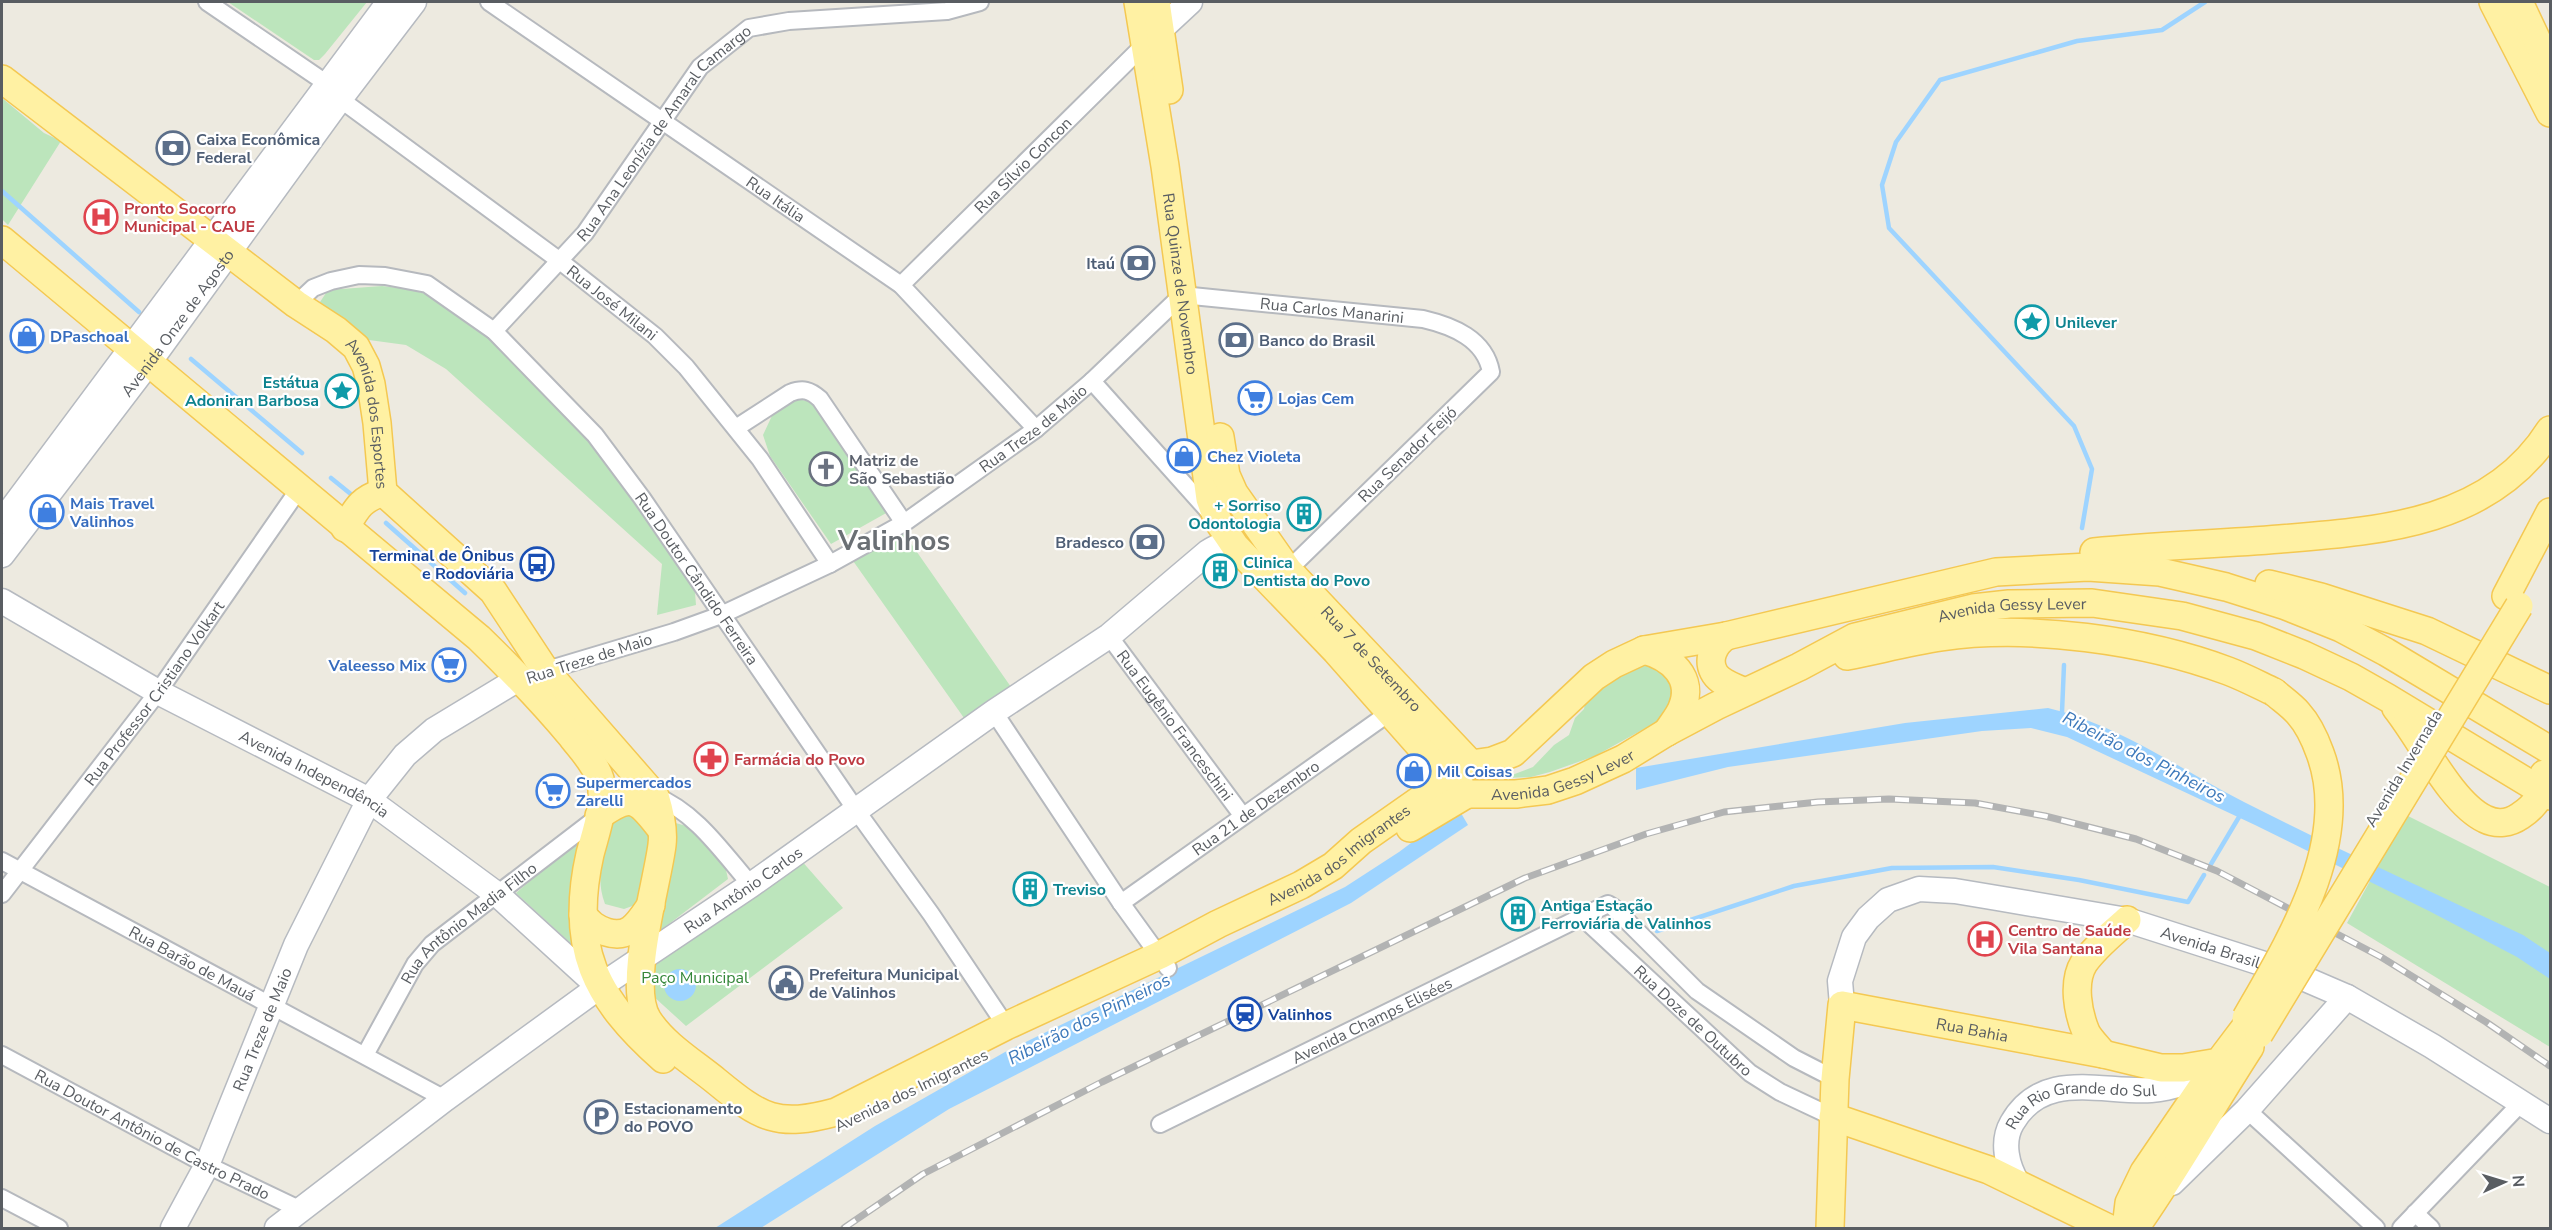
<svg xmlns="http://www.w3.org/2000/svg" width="2552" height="1230" viewBox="0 0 2552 1230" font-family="'Nunito Sans',sans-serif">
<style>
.green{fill:#bce5bc}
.water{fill:#9ed4ff}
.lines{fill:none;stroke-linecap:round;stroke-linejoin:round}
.stream{stroke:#9ed4ff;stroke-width:4.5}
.street-casing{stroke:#b6b9be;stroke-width:20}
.secondary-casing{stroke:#b6bac0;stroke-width:27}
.primary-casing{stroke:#f4c852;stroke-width:30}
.street{stroke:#fff;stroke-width:16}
.secondary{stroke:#fff;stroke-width:24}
.primary{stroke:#fff1a3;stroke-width:27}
.rail-casing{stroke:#b2b3b3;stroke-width:7}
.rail{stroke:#fff;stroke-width:4.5;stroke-dasharray:14;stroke-linecap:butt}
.primary-bridge-casing{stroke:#f4c852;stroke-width:30;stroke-linecap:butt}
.primary-bridge{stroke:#fff1a3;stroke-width:27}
.labels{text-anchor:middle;stroke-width:4.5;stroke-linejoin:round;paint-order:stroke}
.street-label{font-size:16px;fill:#595d62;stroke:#fff}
.service-label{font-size:16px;font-weight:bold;fill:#4e5e75;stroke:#fff;text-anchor:start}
.health-label{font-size:16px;font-weight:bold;fill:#be3a42;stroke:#fff;text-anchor:start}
.culture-label{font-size:16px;font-weight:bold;fill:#0d838f;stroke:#fff;text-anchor:start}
.shop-label{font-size:16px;font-weight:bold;fill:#366cbe;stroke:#fff;text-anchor:start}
.worship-label{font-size:16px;font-weight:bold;fill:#5b616d;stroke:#fff;text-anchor:start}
.transit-label{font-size:16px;font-weight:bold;fill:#164399;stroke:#fff;text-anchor:end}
.park-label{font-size:16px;fill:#338638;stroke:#fff}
.water-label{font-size:18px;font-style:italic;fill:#3d79bb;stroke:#fff}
.town-label{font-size:28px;font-weight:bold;fill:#6a6f74;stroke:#fff}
</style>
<rect width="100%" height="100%" fill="#edeae0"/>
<path class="green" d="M 228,2 L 367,2 L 325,54 L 319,60 L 314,60 Z
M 2,98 L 44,133 L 61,141 L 8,225 L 2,219 Z
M 382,286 L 408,289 L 433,296 L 479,326 L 578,428 L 635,500 L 695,592 L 696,605 L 657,615 L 662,564 L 446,369 L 406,345 L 369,340 L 320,302 L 328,290 Z
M 798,399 L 811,402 L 820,407 L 888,512 L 831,544 L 770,456 L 763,435 L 777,405 Z
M 903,532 L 1011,687 L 964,718 L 851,558 Z
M 1644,661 L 1665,667 L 1675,696 L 1662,719 L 1595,756 L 1550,772 L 1531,777 L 1504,778 L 1533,767 L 1554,745 L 1569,735 L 1575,718 L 1584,709 L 1586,698 L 1595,689 Z
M 626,812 C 631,814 639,817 643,821 C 662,842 642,882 635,905 L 624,909 L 605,904 C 594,876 605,847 610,819 Z
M 2406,815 L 2550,887 L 2550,1047 L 2347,923 Z
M 672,822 L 690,827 L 724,861 L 728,879 L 661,930 L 658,929 Z
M 581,837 L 578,950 L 516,893 Z
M 800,859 L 843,908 L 686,1026 L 652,995 L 654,966 Z"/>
<path class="water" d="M 2048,708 C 2119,725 2180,769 2244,802 C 2336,849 2430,891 2523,935 L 2550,953 L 2550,979 L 2517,957 L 2429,911 L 2255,825 L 2067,737 L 2031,728 L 1982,731 L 1728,767 L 1636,790 L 1636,768 L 1905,723 Z
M 1458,808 L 1468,825 L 1351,903 L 949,1109 L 761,1228 L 715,1228 L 875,1126 L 1005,1052 L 1345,887 L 1399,852 Z
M664 985a16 16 0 1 1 32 0a16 16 0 1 1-32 0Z"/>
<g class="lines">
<path class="stream" d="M 2,191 L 139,312
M 191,359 L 302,453
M 331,478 L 352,495
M 386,523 L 465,593
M 2082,528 L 2092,469 L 2074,426 L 1889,228 L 1882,185 L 1896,142 L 1940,80 L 2077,41 L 2162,30 L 2205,2
M 2062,712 L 2064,665
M 2211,864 L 2239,817
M 1657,931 L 1794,886 L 1892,868 L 1993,867 L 2079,880 L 2188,902 L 2204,875"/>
<g class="street-casing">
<g id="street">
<path d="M 207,2 L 326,83"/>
<path id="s1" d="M 489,2 L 901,285 L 1036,429"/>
<path id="s2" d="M 340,99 L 560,261 L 655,336 L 686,367 L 760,459 L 830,564"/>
<path id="s3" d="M 901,285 L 1144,45"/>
<path id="s4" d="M 296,304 L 313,288 L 331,281 L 359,275 L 385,276 L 427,284 L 494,331 L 595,435 L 642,498 L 856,810 L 931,914 L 1006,1026"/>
<path id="s5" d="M 494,331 L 585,233 L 700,67 L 749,28 L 789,21 L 947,11 L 980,2"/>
<path d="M 1092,381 L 1211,514"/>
<path d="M 736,428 L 790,393 C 803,388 810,390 820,399 L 904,523"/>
<path id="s6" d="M 1109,636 L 1242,815"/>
<path id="s7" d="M 537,673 L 674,632 L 721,615 L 830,564 L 904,523 L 1036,429 L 1092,381 L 1182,295 L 1423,319 C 1453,326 1485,339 1491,372 L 1288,570"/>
<path d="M 994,712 L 1121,903 L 1168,968"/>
<path d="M 655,796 C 696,812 723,853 751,885"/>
<path id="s8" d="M 2,861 L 445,1099"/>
<path id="s9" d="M 2,894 L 158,692 L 299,489"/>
<path id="s10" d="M 1121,903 L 1396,708"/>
<path id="s11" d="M 1582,917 L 1750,1073 L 1780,1092 L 1833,1117"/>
<path id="s12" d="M 2,1055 L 207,1165 L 303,1211"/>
<path id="s13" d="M 365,1055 L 415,964 L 432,944 L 599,816"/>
<path d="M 2247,1110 L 2376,1228"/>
<path id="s14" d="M 1160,1124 L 1608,904 L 1613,907 L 1697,991 L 1794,1058 L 1835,1079"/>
<path d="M 2,1198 L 59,1228"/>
<path d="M 2415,1213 L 2431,1228"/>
<path d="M 2401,1228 L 2522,1102"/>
</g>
</g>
<g class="secondary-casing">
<g id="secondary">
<path d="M 1148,41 L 1190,2"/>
<path d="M 2,522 L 389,2"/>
<path id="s15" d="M 2,555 L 150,361 L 340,99 L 414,2"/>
<path id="s16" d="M 2,601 L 158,692 L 369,800 L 498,895 L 599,987"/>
<path id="s17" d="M 1842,1005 L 1840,981 L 1854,937 L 1868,918 L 1888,900 L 1919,889 L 1955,891 L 1997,898 L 2127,920 L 2289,972 L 2347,997 L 2432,1046 L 2550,1121"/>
<path d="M 2172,1183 L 2247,1110 L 2347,997"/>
<path id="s18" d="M 2018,1184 C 2007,1166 2001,1142 2012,1123 C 2043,1069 2101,1093 2151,1090 C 2175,1088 2190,1081 2212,1071"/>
<path id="s19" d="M 173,1228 L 207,1165 L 296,945 L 369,800 L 405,755 L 434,730 L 510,684 L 522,679"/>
<path id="s20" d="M 277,1228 L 445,1099 L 599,987 L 751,885 L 994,712 L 1109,636 L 1208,552 C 1218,546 1224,543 1235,546"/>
</g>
</g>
<g class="primary-casing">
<g id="primary">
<path id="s21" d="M 1138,2 L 1165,166 L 1210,499 L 1218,521 L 1235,546 L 1336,651 L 1449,779 L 1464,791"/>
<path d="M 1156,2 L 1169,90"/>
<path d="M 2493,2 L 2550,113"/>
<path d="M 2519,2 L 2550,68"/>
<path id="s22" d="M 2,79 L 296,304 L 336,330 L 356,347 L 366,366 L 371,384 L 377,423 L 383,492 L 493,591 L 545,670 L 655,796 C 660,812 664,829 662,845 C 657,885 626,987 648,1020 C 664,1045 694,1063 716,1081 C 761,1118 777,1128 836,1112 L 1006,1026 L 1160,955 L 1218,924 L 1301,885 L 1333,866 L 1361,841 L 1471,764 L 1492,761 L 1513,753 L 1594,677 L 1614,664 L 1644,650 L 1726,636 L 1996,572 L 2088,567 L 2160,572 L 2226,587 L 2286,606 L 2341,628 L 2386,652 L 2550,750"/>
<path d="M 2,240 L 479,638 C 512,670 543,702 572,737 C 582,750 595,763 600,779 C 607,802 596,831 590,854 C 569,947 595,999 663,1059"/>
<path id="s23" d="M 1220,437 L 1226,475 L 1234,493 L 1288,570 L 1471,764"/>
<path d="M 345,528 C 357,508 360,500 383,492"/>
<path d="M 2094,552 C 2156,546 2218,544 2280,539 C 2380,531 2491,524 2550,430"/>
<path d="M 2269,584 L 2321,597 L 2427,631 L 2550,690"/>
<path d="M 2506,596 L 2550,512"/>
<path d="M 1726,636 C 1714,644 1706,660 1715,674 C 1721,683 1735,687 1744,692"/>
<path d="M 1644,650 C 1670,657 1695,677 1682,708 C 1679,716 1672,724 1667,732"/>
<path d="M 1847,656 C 1878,650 1909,642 1941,637 C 2028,624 2145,640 2228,671 C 2244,677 2259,685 2274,692"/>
<path d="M 2396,708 C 2421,739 2451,803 2485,819 C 2497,825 2510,823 2520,816 C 2536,806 2544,793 2544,774"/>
<path id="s24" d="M 1467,794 L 1516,794 L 1548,790 L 1575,781 L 1623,759 L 1667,732 L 1716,706 L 1799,667 L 1855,637 L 1973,608 L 2009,604 L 2092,603 L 2182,616 L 2256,636 L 2304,655 L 2351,677 L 2388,698 L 2550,796"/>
<path d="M 599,816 C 632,792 638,799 661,829"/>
<path d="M 1410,828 L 1467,794"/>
<path d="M 583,915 C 590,924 595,928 606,932 C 630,940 639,922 651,905"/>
<path d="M 2103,1054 C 2098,1047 2090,1040 2086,1032 C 2078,1013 2072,982 2084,963 C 2096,946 2112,934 2127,920"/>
<path d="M 1833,1117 L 1989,1170 L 2108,1228"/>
<path id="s25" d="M 1830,1228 L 1835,1079 L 1842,1005 L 2103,1054 L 2161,1068 L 2183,1068 L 2219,1062 L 2250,1021"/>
<path d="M 2126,1228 L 2129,1203 L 2144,1172 L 2219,1062"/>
<path d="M 2135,1228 C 2176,1170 2211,1107 2250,1047"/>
</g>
</g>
<use href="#street" class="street"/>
<use href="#secondary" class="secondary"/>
<use href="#primary" class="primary"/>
<g class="rail-casing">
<path id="rail" d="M 844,1228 L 923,1174 L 1102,1082 L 1525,878 L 1646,834 L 1724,812 L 1818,802 L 1889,799 L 1975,803 L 2045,816 L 2136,839 L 2217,871 L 2381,957 L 2486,1022 L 2550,1066"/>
</g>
<use href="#rail" class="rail"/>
<g class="primary-bridge-casing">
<path id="primary-bridge" d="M 2246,1018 C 2289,943 2353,841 2320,753 C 2315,739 2308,724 2298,713 C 2291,705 2282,699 2274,692
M 2259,1034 L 2519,606"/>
</g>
<use href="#primary-bridge" class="primary-bridge"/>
</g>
<defs>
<g id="bank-ring" transform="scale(1.725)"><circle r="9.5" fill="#fff" stroke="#5c6f8a" stroke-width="1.5"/><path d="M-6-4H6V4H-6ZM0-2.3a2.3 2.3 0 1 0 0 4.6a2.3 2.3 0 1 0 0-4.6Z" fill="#5c6f8a"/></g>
<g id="hospital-ring" transform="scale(1.725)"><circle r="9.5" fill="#fff" stroke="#e0444e" stroke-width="1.5"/><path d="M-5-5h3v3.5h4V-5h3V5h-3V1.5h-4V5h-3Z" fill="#e0444e"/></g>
<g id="sight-ring" transform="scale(1.725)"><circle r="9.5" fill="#fff" stroke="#0f9aa8" stroke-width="1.5"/><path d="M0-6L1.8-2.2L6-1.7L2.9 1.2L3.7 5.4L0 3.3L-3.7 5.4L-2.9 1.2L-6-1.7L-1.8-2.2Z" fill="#0f9aa8"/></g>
<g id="shop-ring" transform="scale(1.725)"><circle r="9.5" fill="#fff" stroke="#3f7fe0" stroke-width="1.5"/><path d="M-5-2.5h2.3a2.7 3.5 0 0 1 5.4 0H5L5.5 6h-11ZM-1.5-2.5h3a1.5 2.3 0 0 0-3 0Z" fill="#3f7fe0"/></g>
<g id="supermarket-ring" transform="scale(1.725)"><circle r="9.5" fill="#fff" stroke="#3f7fe0" stroke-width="1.5"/><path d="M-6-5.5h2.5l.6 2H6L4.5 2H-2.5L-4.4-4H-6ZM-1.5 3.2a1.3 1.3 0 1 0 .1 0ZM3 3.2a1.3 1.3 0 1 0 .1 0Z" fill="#3f7fe0"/></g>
<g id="church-ring" transform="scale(1.725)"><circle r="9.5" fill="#fff" stroke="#6b7280" stroke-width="1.5"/><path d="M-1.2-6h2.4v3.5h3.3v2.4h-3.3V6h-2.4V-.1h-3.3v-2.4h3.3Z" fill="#6b7280"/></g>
<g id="building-ring" transform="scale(1.725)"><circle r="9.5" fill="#fff" stroke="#0f9aa8" stroke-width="1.5"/><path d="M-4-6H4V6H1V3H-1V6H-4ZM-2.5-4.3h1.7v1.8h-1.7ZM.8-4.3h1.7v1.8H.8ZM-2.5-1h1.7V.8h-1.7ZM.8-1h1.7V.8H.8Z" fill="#0f9aa8"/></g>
<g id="bus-ring" transform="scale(1.725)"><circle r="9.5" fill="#fff" stroke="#1a4fb4" stroke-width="1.5"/><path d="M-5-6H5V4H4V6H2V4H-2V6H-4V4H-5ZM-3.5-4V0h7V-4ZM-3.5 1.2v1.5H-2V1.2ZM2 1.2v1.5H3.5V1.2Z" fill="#1a4fb4"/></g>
<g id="pharmacy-ring" transform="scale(1.725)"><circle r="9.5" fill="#fff" stroke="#e0444e" stroke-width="1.5"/><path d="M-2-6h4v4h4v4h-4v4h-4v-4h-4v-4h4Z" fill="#e0444e"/></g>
<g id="civic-ring" transform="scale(1.725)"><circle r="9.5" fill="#fff" stroke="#5c6f8a" stroke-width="1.5"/><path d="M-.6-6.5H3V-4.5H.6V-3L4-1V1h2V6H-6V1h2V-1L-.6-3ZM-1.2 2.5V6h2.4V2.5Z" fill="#5c6f8a"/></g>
<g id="station-ring" transform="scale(1.725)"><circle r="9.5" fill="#fff" stroke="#1a4fb4" stroke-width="1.5"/><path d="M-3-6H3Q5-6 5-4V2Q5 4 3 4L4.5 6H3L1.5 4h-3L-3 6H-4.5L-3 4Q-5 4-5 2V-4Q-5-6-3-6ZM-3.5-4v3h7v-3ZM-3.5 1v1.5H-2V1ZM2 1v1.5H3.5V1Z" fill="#1a4fb4"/></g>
<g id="parking-ring" transform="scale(1.725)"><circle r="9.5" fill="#fff" stroke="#5c6f8a" stroke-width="1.5"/><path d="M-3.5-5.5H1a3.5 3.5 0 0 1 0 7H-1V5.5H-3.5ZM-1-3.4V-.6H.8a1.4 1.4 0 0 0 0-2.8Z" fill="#5c6f8a"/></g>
</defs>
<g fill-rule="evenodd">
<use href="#bank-ring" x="173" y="148"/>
<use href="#hospital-ring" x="101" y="217"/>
<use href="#bank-ring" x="1138" y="263"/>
<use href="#sight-ring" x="2032" y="322"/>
<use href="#shop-ring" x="27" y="336"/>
<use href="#bank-ring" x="1236" y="340"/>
<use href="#sight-ring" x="342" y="391"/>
<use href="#supermarket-ring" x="1255" y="398"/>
<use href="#shop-ring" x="1184" y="456"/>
<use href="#church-ring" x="826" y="469"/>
<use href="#shop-ring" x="47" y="512"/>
<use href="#building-ring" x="1304" y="514"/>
<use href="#bank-ring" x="1147" y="542"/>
<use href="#bus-ring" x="537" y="564"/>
<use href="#building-ring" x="1220" y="571"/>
<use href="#supermarket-ring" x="449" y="665"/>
<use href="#pharmacy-ring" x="711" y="759"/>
<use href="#shop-ring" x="1414" y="771"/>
<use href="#supermarket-ring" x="553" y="791"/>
<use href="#building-ring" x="1030" y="889"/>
<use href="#building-ring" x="1518" y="914"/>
<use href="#hospital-ring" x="1985" y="939"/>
<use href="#civic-ring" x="786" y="983"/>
<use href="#station-ring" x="1245" y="1014"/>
<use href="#parking-ring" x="601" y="1117"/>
</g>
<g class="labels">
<g class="street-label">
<text dy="6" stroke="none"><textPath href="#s5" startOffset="262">Rua Ana Leonízia de Amaral Camargo</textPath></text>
<text dy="6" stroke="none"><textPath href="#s3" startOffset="171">Rua Sílvio Concon</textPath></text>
<text dy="6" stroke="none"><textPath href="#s1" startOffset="348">Rua Itália</textPath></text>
<text dy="6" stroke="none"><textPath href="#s21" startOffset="285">Rua Quinze de Novembro</textPath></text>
<text dy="6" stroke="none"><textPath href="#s2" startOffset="340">Rua José Milani</textPath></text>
<text dy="6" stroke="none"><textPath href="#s7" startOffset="909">Rua Carlos Manarini</textPath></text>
<text dy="6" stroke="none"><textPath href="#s15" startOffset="291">Avenida Onze de Agosto</textPath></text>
<text dy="6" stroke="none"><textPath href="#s22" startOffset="512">Avenida dos Esportes</textPath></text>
<text dy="6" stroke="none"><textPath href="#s7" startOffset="558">Rua Treze de Maio</textPath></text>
<text transform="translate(1407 454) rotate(-44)" y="6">Rua Senador Feijó</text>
<text dy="6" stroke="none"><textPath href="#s4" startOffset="543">Rua Doutor Cândido Ferreira</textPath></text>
<text dy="6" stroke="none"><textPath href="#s24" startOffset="585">Avenida Gessy Lever</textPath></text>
<text transform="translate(589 658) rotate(-18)" y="6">Rua Treze de Maio</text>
<text dy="6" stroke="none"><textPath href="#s23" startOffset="274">Rua 7 de Setembro</textPath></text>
<text dy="6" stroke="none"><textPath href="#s9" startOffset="252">Rua Professor Cristiano Volkart</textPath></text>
<text dy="6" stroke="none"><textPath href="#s6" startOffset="111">Rua Eugênio Franceschini</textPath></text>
<text transform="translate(2403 768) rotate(-59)" y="6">Avenida Invernada</text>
<text dy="6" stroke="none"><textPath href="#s24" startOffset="99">Avenida Gessy Lever</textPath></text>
<text dy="6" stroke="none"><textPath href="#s16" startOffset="357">Avenida Independência</textPath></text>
<text dy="6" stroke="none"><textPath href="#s10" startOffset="165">Rua 21 de Dezembro</textPath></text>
<text dy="6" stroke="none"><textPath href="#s22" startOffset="2020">Avenida dos Imigrantes</textPath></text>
<text dy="6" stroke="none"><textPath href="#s20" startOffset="576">Rua Antônio Carlos</textPath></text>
<text dy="6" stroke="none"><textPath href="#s13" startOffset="171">Rua Antônio Madia Filho</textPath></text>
<text dy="6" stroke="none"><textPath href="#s17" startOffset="452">Avenida Brasil</textPath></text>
<text dy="6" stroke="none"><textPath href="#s8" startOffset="216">Rua Barão de Mauá</textPath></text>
<text dy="6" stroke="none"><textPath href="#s11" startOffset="152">Rua Doze de Outubro</textPath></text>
<text dy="6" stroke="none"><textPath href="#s14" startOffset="236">Avenida Champs Elisées</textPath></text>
<text dy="6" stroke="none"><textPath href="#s19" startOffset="218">Rua Treze de Maio</textPath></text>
<text dy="6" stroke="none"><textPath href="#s25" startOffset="356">Rua Bahia</textPath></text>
<text transform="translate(911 1090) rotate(-26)" y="6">Avenida dos Imigrantes</text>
<text dy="6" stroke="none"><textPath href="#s18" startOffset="140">Rua Rio Grande do Sul</textPath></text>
<text dy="6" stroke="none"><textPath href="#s12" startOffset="170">Rua Doutor Antônio de Castro Prado</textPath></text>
</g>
<g class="service-label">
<text x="196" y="145">Caixa Econômica<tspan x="196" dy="18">Federal</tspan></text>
<text x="1115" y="269" text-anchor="end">Itaú</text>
<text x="1259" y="346">Banco do Brasil</text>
<text x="1124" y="548" text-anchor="end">Bradesco</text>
<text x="809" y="980">Prefeitura Municipal<tspan x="809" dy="18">de Valinhos</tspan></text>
<text x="624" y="1114">Estacionamento<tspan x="624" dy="18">do POVO</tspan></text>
</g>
<g class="health-label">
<text x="124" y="214">Pronto Socorro<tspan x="124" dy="18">Municipal - CAUE</tspan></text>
<text x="734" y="765">Farmácia do Povo</text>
<text x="2008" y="936">Centro de Saúde<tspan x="2008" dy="18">Vila Santana</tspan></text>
</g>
<g class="culture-label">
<text x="2055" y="328">Unilever</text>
<text x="319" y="388" text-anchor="end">Estátua<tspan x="319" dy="18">Adoniran Barbosa</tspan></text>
<text x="1281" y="511" text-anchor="end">+ Sorriso<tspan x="1281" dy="18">Odontologia</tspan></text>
<text x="1243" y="568">Clinica<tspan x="1243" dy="18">Dentista do Povo</tspan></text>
<text x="1053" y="895">Treviso</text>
<text x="1541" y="911">Antiga Estação<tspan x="1541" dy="18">Ferroviária de Valinhos</tspan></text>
</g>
<g class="shop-label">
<text x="50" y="342">DPaschoal</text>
<text x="1278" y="404">Lojas Cem</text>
<text x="1207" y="462">Chez Violeta</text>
<text x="70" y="509">Mais Travel<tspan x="70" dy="18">Valinhos</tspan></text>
<text x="426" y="671" text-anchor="end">Valeesso Mix</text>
<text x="1437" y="777">Mil Coisas</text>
<text x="576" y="788">Supermercados<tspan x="576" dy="18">Zarelli</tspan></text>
</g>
<g class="worship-label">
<text x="849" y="466">Matriz de<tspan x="849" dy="18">São Sebastião</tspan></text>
</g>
<g class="transit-label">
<text x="514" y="561">Terminal de Ônibus<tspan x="514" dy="18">e Rodoviária</tspan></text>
<text x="1268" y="1020" text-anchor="start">Valinhos</text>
</g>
<g class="park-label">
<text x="695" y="983">Paço Municipal</text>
</g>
<g class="water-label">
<text transform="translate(2144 757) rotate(27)" y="6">Ribeirão dos Pinheiros</text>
<text transform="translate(1089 1019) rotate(-27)" y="6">Ribeirão dos Pinheiros</text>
</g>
<g class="town-label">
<text x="894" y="550">Valinhos</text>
</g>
</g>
<rect width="2552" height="1230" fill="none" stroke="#595d62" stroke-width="6"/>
<g transform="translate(2504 1182) rotate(86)" stroke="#ffffff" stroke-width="4.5" paint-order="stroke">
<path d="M0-4.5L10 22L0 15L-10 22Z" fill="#595d62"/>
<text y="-9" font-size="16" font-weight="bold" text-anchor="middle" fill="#595d62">N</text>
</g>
</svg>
